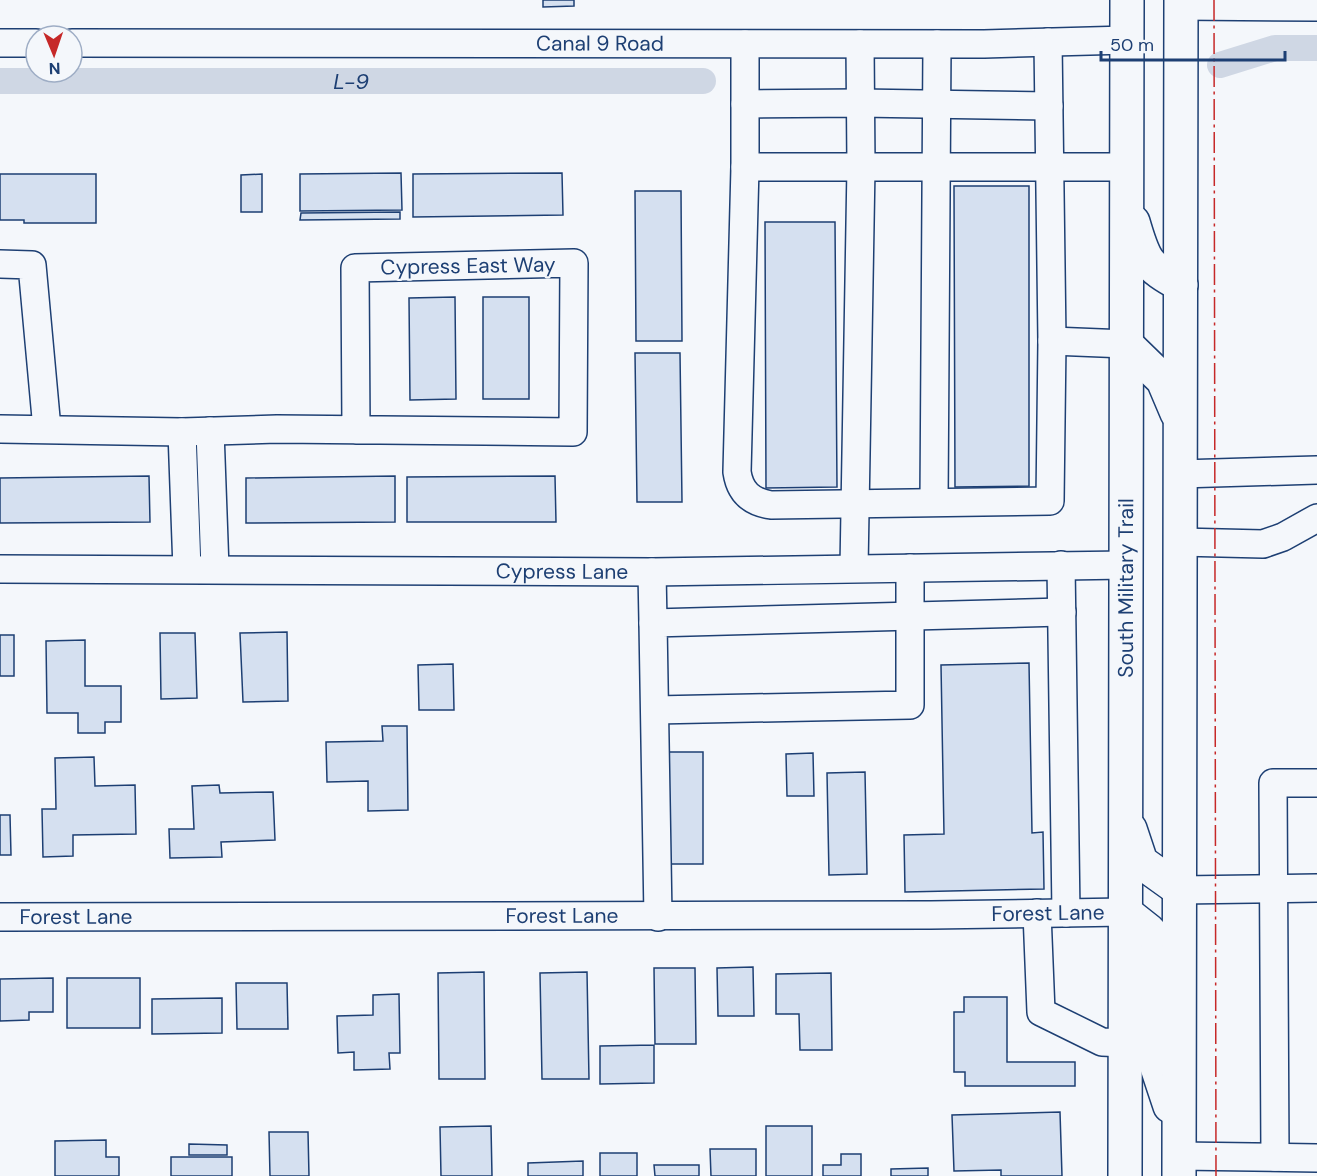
<svg xmlns="http://www.w3.org/2000/svg" width="1317" height="1176" viewBox="0 0 1317 1176" font-family="'DM Sans',sans-serif">
<style>
.lines{fill:none;stroke-linecap:round;stroke-linejoin:round}
.canal{stroke:#cfd7e4;stroke-width:26}
.building{fill:#d5e0f0;stroke:#1d3f73;stroke-width:1.5}
.minor-casing{stroke:#1d3f73;stroke-width:30}
.major-casing{stroke:#1d3f73;stroke-width:36}
.minor{stroke:#f4f7fb;stroke-width:27}
.major{stroke:#f4f7fb;stroke-width:33}
.power{stroke:#c62828;stroke-width:1.5;stroke-dasharray:21 4.5 3 4.5;stroke-linecap:butt}
.labels{text-anchor:middle;stroke-width:4.5;stroke-linejoin:round;paint-order:stroke}
.street-label{font-size:21px;fill:#1d3f73;stroke:#f4f7fb}
.water-label{font-size:22px;font-style:italic;fill:#1d3f73;stroke:#f4f7fb}
</style>
<rect width="100%" height="100%" fill="#f4f7fb"/>
<g class="lines">
<g class="canal">
<path d="M 1220,65 L 1275,48 L 1317,48"/>
<path id="s1" d="M 0,81 L 703,81"/>
</g>
</g>
<path class="building" d="M 543,0 L 574,0 L 574,6 L 543,7 Z
M 401,173 L 402,210 L 300,211 L 300,174 Z
M 562,173 L 563,215 L 413,217 L 413,174 Z
M 0,174 L 96,174 L 96,223 L 24,223 L 24,220 L 0,220 Z
M 262,174 L 262,212 L 241,212 L 241,175 Z
M 954,186 L 1029,186 L 1029,486 L 955,487 Z
M 635,191 L 681,191 L 682,341 L 636,341 Z
M 400,212 L 400,219 L 300,220 L 301,213 Z
M 765,222 L 835,222 L 837,487 L 766,488 Z
M 455,297 L 456,399 L 410,400 L 409,298 Z
M 483,297 L 529,297 L 529,399 L 483,399 Z
M 635,353 L 680,353 L 682,502 L 637,502 Z
M 149,476 L 150,522 L 0,523 L 0,478 Z
M 395,476 L 395,522 L 246,523 L 246,478 Z
M 555,476 L 556,522 L 407,522 L 407,477 Z
M 287,632 L 288,701 L 243,702 L 240,633 Z
M 160,633 L 195,633 L 197,698 L 161,699 Z
M 0,635 L 14,635 L 14,676 L 0,676 Z
M 85,640 L 85,686 L 121,686 L 121,722 L 105,722 L 105,733 L 78,733 L 78,713 L 47,713 L 46,641 Z
M 1029,663 L 1032,833 L 1043,832 L 1044,889 L 905,892 L 904,835 L 944,834 L 941,665 Z
M 453,664 L 454,710 L 419,710 L 418,665 Z
M 382,726 L 407,726 L 408,810 L 368,811 L 368,781 L 327,782 L 326,742 L 383,741 Z
M 669,752 L 703,752 L 703,864 L 669,864 Z
M 813,753 L 814,796 L 787,796 L 786,754 Z
M 94,757 L 95,786 L 135,785 L 136,834 L 73,835 L 73,856 L 43,857 L 42,809 L 56,809 L 55,758 Z
M 865,772 L 867,874 L 829,875 L 827,773 Z
M 219,785 L 220,793 L 273,792 L 275,840 L 221,842 L 222,857 L 170,858 L 169,829 L 194,829 L 192,786 Z
M 0,815 L 10,815 L 11,855 L 0,855 Z
M 753,967 L 754,1016 L 718,1016 L 717,968 Z
M 654,968 L 695,968 L 696,1044 L 655,1044 Z
M 484,972 L 485,1079 L 439,1079 L 438,973 Z
M 587,972 L 589,1079 L 542,1079 L 540,973 Z
M 831,973 L 832,1050 L 800,1050 L 799,1014 L 776,1014 L 776,974 Z
M 53,978 L 53,1012 L 29,1012 L 29,1020 L 0,1021 L 0,979 Z
M 67,978 L 140,978 L 140,1028 L 67,1028 Z
M 236,983 L 287,983 L 288,1029 L 237,1029 Z
M 399,994 L 400,1053 L 389,1053 L 390,1069 L 354,1070 L 354,1052 L 338,1053 L 337,1016 L 373,1015 L 373,995 Z
M 964,997 L 1007,997 L 1007,1062 L 1075,1062 L 1075,1086 L 965,1086 L 965,1072 L 954,1072 L 954,1012 L 964,1012 Z
M 222,998 L 222,1033 L 152,1034 L 152,999 Z
M 654,1045 L 654,1083 L 600,1084 L 600,1046 Z
M 1060,1112 L 1062,1176 L 1001,1176 L 1001,1170 L 954,1171 L 952,1115 Z
M 491,1126 L 492,1176 L 441,1176 L 440,1127 Z
M 766,1126 L 812,1126 L 812,1176 L 766,1176 Z
M 269,1132 L 308,1132 L 309,1176 L 270,1176 Z
M 106,1140 L 106,1157 L 119,1157 L 119,1176 L 55,1176 L 55,1141 Z
M 189,1144 L 227,1145 L 227,1155 L 189,1155 Z
M 710,1149 L 756,1149 L 756,1176 L 711,1176 Z
M 600,1153 L 637,1153 L 637,1176 L 600,1176 Z
M 841,1154 L 861,1154 L 861,1176 L 823,1176 L 823,1165 L 841,1165 Z
M 171,1157 L 232,1157 L 232,1176 L 171,1176 Z
M 583,1161 L 583,1176 L 528,1176 L 528,1163 Z
M 654,1165 L 699,1165 L 699,1176 L 655,1176 Z
M 928,1168 L 928,1176 L 891,1176 L 891,1169 Z"/>
<g class="lines">
<g class="minor-casing">
<g id="minor">
<path d="M 1181,6 L 1317,7"/>
<path d="M 0,43 L 36,43"/>
<path id="s2" d="M 72,43 L 984,44 L 1127,40"/>
<path d="M 745,44 L 745,167 L 1127,167"/>
<path d="M 745,104 L 860,103 L 1049,106"/>
<path d="M 745,167 L 737,472 C 740,492 751,502 771,505 L 1050,501 L 1052,341 L 1048,42"/>
<path d="M 0,264 L 32,265 L 47,429"/>
<path d="M 1052,341 L 1126,344"/>
<path d="M 0,429 L 182,432 L 277,429 L 573,432 L 574,263 L 355,268 L 356,430"/>
<path d="M 210,431 L 215,569"/>
<path d="M 182,432 L 187,569"/>
<path d="M 1180,474 L 1317,470"/>
<path d="M 934,502 L 937,44"/>
<path d="M 1180,542 L 1263,544 L 1283,537 L 1317,518"/>
<path d="M 1061,565 L 1066,913"/>
<path d="M 854,568 L 861,167 L 860,44"/>
<path id="s3" d="M 0,569 L 652,572 L 1126,565"/>
<path d="M 652,572 L 653,623"/>
<path d="M 655,710 L 910,705 L 910,568"/>
<path d="M 1180,890 L 1317,888"/>
<path d="M 1037,913 L 1041,1012 L 1102,1042 L 1125,1043"/>
<path id="s4" d="M 0,917 L 931,915 L 1125,912"/>
<path d="M 658,917 L 653,623 L 1062,612"/>
<path d="M 1179,1156 L 1317,1158"/>
<path d="M 1275,1157 L 1273,783 L 1317,783"/>
</g>
</g>
<g class="major-casing">
<g id="major">
<path d="M 1133,222 C 1144,260 1146,266 1181,285"/>
<path d="M 1126,344 L 1163,380 L 1177,413"/>
<path d="M 1130,829 L 1141,862 L 1180,890"/>
<path d="M 1125,912 L 1149,931 L 1156,955 L 1155,1061 L 1170,1106"/>
<path id="s5" d="M 1125,1176 L 1127,0"/>
<path d="M 1179,1176 L 1181,0"/>
</g>
</g>
<use href="#minor" class="minor"/>
<use href="#major" class="major"/>
<path class="power" d="M 1214,0 L 1216,1176"/>
</g>
<g class="labels">
<g class="street-label">
<text dy="7" stroke="none"><textPath href="#s2" startOffset="528">Canal 9 Road</textPath></text>
<text transform="translate(468 266) rotate(-1)" y="7">Cypress East Way</text>
<text dy="7" stroke="none"><textPath href="#s3" startOffset="562">Cypress Lane</textPath></text>
<text dy="7" stroke="none"><textPath href="#s5" startOffset="588">South Military Trail</textPath></text>
<text dy="7" stroke="none"><textPath href="#s4" startOffset="1048">Forest Lane</textPath></text>
<text dy="7" stroke="none"><textPath href="#s4" startOffset="76">Forest Lane</textPath></text>
<text dy="7" stroke="none"><textPath href="#s4" startOffset="562">Forest Lane</textPath></text>
</g>
<g class="water-label">
<text dy="8" stroke="none"><textPath href="#s1" startOffset="351">L-9</textPath></text>
</g>
</g>
<g transform="translate(54 54) rotate(178)"><circle r="28" fill="#f4f7fb" stroke="#9eadc5" stroke-width="1.5"/>
<path d="M0-4.5L10 22L0 15L-10 22Z" fill="#c62828"/>
<text y="-9" font-size="16" font-weight="bold" text-anchor="middle" fill="#1d3f73">N</text>
</g>
<path d="M1101 51v9h184v-9" fill="none" stroke="#1d3f73" stroke-width="3"/>
<text x="1110" y="51" font-size="18" fill="#1d3f73" stroke="#f4f7fb" stroke-width="4.5" paint-order="stroke">50 m</text>
</svg>
